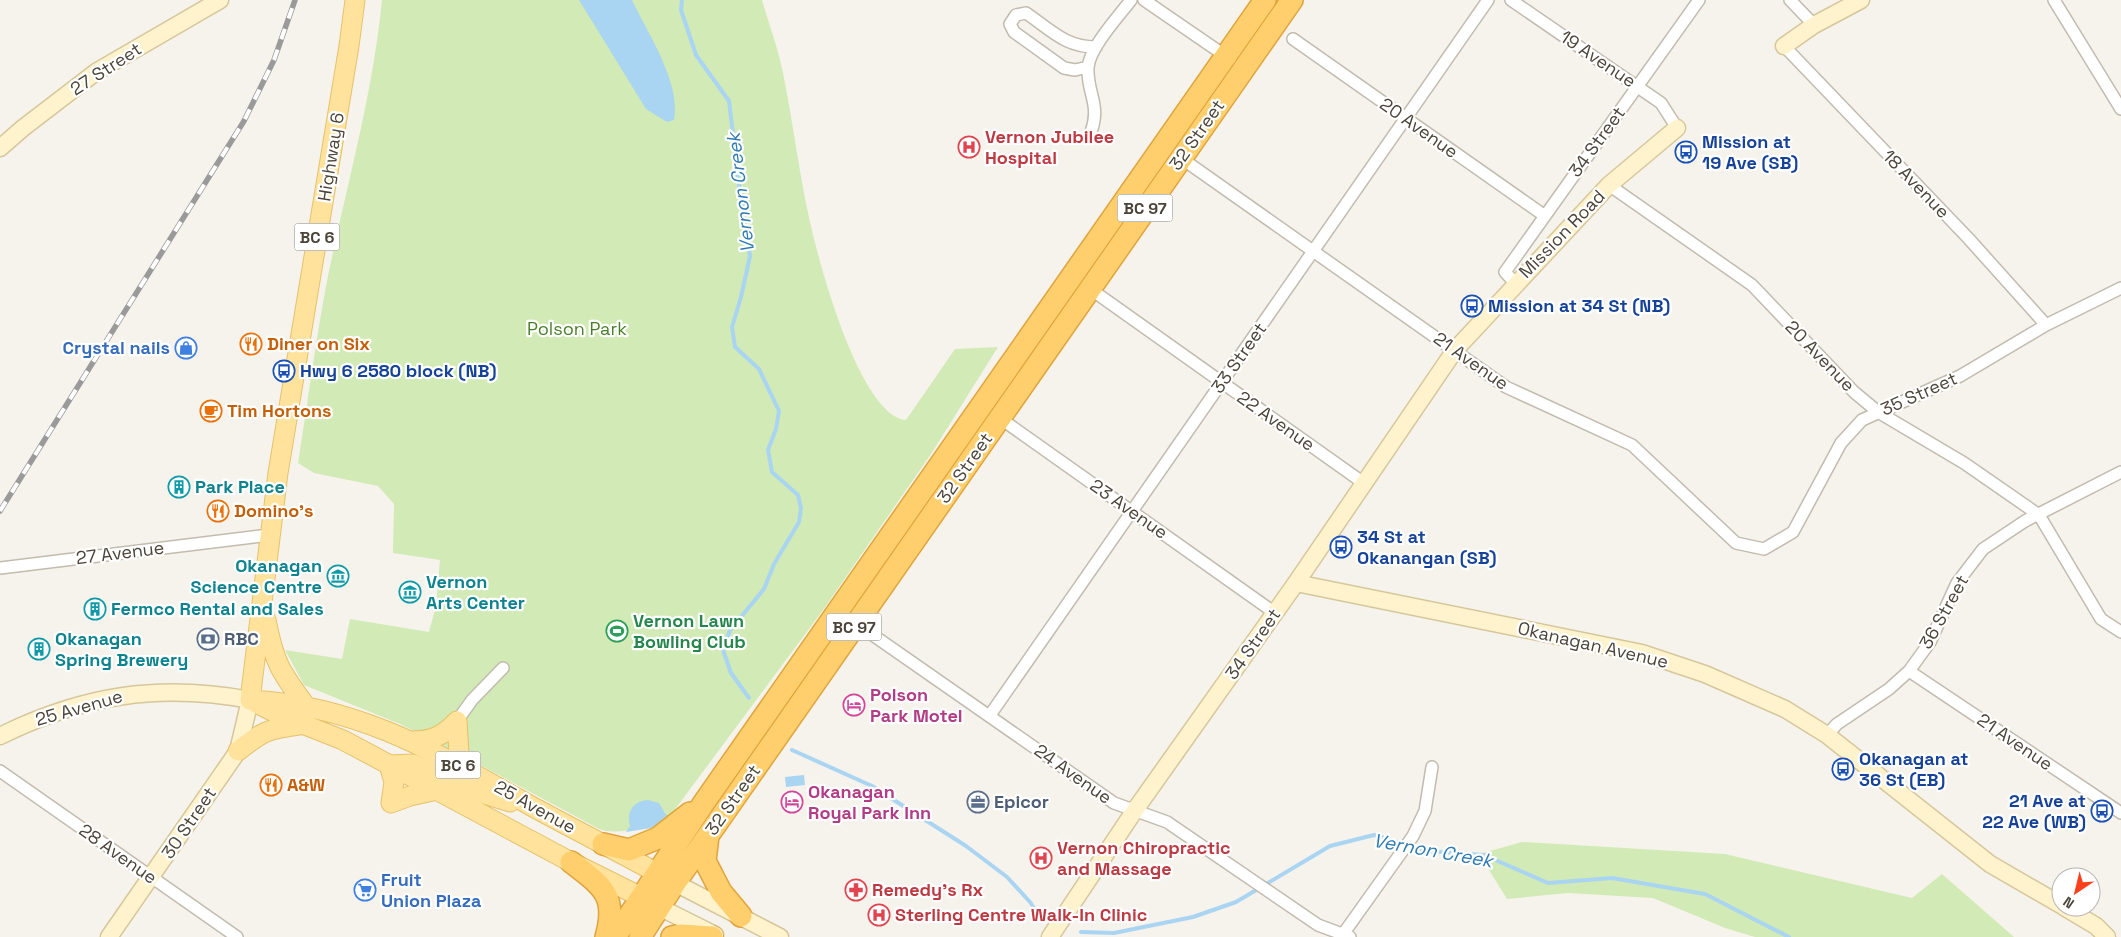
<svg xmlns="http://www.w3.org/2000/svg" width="2121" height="937" viewBox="0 0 2121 937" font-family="'Space Grotesk',sans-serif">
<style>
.green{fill:#d2eab5}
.water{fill:#a9d4f2}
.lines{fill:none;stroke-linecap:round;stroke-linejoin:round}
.stream{stroke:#a9d4f2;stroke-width:4}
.street-casing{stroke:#c2bbae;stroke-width:14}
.secondary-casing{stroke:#d6c79b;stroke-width:19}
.primary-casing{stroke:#e6c16a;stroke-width:21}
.highway-casing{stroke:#e0a43c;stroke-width:24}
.street{stroke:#fff;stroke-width:11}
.secondary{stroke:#fff3cd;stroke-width:16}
.primary{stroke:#ffe39c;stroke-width:19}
.highway{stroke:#ffcf6e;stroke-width:21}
.rail-casing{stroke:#9a9a9a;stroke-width:5.5}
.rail{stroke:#fff;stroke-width:4;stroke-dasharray:11;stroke-linecap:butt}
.labels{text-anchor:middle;stroke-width:4.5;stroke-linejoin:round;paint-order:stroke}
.shield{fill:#fff;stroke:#817c74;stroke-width:1}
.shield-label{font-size:16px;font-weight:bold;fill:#4b4439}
.street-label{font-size:18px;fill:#4b4439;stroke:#fff}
.health-label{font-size:18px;font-weight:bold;fill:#be3a42;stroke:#fff;text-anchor:start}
.transit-label{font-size:18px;font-weight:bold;fill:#164399;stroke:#fff;text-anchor:start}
.park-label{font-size:18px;fill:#4a7f2a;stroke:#fff}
.food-label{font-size:18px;font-weight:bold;fill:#c56008;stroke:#fff;text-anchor:start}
.shop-label{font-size:18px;font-weight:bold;fill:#366cbe;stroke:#fff;text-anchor:end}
.culture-label{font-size:18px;font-weight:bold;fill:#0d838f;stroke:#fff;text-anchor:start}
.leisure-label{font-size:18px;font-weight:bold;fill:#27864d;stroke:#fff;text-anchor:start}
.service-label{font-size:18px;font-weight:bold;fill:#4e5e75;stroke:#fff;text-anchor:start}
.hotel-label{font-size:18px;font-weight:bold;fill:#b23c85;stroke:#fff;text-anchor:start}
.water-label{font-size:19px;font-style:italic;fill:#2e7ab2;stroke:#fff}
</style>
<rect width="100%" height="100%" fill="#f6f3ec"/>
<path class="green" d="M 382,0 L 762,0 C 769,24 778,48 783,73 C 793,122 799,173 810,222 C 819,263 860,416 906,420 L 955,349 L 998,347 L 931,454 L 823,610 L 679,804 C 676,808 672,813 668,817 C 656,827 614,836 599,829 L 471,760 L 400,724 L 304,685 L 285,650 L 342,659 L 350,619 L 429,632 L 436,606 L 440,560 L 393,553 L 394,504 L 378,486 L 314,473 L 298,463 C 308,401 316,337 328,276 C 347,184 373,93 382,0 Z
M 1522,842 L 1725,854 L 1912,898 L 1942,874 L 2014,937 L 1755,937 L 1725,928 L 1653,898 L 1568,893 L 1507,899 L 1479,854 Z"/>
<path class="water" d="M 579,0 L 632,0 C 648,34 681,82 674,120 L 667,122 L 646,109 Z
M 804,775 L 805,785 L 786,787 L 785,777 Z
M 648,800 L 659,803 L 666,815 L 672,815 L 651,828 L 626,832 L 630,826 C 626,812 633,801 648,800 Z"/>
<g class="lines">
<path class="stream" d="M 682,0 L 681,10 L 696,55 L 729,101 L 740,193 L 750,256 L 741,297 L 732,327 L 735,347 L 759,369 L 779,411 L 776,429 L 768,450 L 772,472 L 798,495 L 801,508 L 799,522 L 774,564 L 764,589 L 730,630 L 723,650 L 731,673 L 749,698
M 792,750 L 872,786 L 966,846 L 1007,877 L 1030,902 L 1036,911 L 1041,914
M 1081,932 L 1114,933 L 1193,917 L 1236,902 L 1330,846 L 1374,835 L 1427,851 L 1484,855 L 1548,883 L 1612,878 L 1705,894 L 1789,937"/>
<g class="street-casing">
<path id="street" d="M 1144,0 L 1230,59
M 1511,0 L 1661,103 L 1677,128
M 1790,0 L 1814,25
M 2054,0 L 2121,109
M 1293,39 L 1545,216
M 1784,46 L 1969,239 L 2046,325
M 1088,67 L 1075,70 L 1064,68 L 1014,32 L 1010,24 L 1016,15 L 1026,13 C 1051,30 1065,47 1096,47
M 1091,132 C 1101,104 1087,94 1088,68 C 1089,48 1119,16 1131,0
M 1181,158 L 1506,387 L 1632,445 L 1736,543 L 1764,549 L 1793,532 L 1841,443 L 1862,420 L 1960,376 L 2046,325 L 2121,288
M 1609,185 L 1752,285 L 1854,392 L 1878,412 L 1964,463 L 2039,515 L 2101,619 L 2121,632
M 1515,283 L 1505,272 L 1699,0
M 1089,288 L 1365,484
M 997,416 L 1275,613
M 0,568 L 269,535
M 857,624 L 1114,803 L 1167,822 L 1318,925 L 1350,937
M 1909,671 L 2121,813
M 990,715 L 1488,0
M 457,721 L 472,700 L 503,668
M 1827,735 L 1837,724 L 1889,689 L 1909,671 L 1930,642 L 1957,583 L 1983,549 L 2025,521 L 2121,472
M 0,771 L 237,937
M 1341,937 L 1413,836 L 1425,811 L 1432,767"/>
</g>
<g class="secondary-casing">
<path id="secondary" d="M 1784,46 L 1814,25 L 1861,0
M 0,148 L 23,128 L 96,72 L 220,0
M 1296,583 L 1642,653 L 1705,674 L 1785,709 L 1827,735 L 1990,864 L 2061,905
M 0,736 C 83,695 159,683 250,700 L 238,751 L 109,937
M 675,883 L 780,937
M 659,907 L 715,935
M 2064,907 L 2096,926 L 2107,937
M 1050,937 L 1135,810 L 1296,583 L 1455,350 L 1609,185 L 1677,128"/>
</g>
<g class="primary-casing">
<path id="primary" d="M 266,620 C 274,662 280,671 305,705
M 250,700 L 278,473 L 349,46 L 355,0
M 250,700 C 360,705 440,755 533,807 C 579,832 625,855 670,880
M 256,703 L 282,716 L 343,740 L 571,862 L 655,904
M 457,721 L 459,754 L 472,772
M 412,741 C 432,741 443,736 457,721
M 238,751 C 263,731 268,729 299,725
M 437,790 L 410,796 L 391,803 L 394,782 L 389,765 L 413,764 L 468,789 L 510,802"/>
</g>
<g class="highway-casing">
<path id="highway" d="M 708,836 L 705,861 L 721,892 L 741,916
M 603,844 L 629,850 L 658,838 L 690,813
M 571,862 C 602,886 618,895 606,937
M 615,937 L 703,804 L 1265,0
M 640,937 L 675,883 L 1292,0
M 672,937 L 681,935 L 712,937"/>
</g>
<use href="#street" class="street"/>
<use href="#secondary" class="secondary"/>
<use href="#primary" class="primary"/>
<use href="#highway" class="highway"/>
<g class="rail-casing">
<path id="rail" d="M 0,511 L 244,121 L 274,60 L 295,0"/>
</g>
<use href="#rail" class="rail"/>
</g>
<defs>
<g id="hospital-ring" transform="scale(1.125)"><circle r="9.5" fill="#fff" stroke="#e0444e" stroke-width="1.5"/><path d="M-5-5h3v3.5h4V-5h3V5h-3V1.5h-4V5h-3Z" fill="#e0444e"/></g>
<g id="bus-ring" transform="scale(1.125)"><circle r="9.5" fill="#fff" stroke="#1a4fb4" stroke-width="1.5"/><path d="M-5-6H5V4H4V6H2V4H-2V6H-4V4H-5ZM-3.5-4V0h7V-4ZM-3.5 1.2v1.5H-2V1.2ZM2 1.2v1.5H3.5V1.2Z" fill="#1a4fb4"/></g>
<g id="restaurant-ring" transform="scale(1.125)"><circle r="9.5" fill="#fff" stroke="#e8710a" stroke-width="1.5"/><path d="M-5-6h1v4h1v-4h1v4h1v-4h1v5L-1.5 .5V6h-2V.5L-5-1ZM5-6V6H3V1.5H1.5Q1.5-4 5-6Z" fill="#e8710a"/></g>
<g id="shop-ring" transform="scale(1.125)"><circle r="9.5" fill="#fff" stroke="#3f7fe0" stroke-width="1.5"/><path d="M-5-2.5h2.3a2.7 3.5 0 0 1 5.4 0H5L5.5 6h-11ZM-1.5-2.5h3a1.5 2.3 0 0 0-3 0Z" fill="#3f7fe0"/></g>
<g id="cafe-ring" transform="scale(1.125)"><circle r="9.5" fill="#fff" stroke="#e8710a" stroke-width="1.5"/><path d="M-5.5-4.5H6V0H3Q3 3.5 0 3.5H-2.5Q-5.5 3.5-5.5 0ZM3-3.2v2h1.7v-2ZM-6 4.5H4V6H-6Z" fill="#e8710a"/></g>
<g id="building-ring" transform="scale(1.125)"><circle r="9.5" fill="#fff" stroke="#0f9aa8" stroke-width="1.5"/><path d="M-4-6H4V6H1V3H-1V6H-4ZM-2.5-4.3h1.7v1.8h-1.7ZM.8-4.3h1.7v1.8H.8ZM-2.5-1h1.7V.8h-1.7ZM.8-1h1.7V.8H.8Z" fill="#0f9aa8"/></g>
<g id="museum-ring" transform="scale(1.125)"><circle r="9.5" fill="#fff" stroke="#0f9aa8" stroke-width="1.5"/><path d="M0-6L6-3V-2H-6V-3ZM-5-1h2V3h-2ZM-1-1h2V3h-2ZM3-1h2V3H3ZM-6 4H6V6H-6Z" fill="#0f9aa8"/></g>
<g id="stadium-ring" transform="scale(1.125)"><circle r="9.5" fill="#fff" stroke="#2e9e5b" stroke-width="1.5"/><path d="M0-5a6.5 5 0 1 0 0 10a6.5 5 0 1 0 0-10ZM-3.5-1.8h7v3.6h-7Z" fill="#2e9e5b"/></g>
<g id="bank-ring" transform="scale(1.125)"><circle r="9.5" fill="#fff" stroke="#5c6f8a" stroke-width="1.5"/><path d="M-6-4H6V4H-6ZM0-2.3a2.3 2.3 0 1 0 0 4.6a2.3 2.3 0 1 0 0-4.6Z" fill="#5c6f8a"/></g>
<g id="hotel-ring" transform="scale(1.125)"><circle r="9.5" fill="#fff" stroke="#d1479c" stroke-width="1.5"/><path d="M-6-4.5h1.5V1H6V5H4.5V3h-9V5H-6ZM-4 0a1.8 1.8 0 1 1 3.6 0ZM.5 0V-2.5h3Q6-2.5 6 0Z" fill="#d1479c"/></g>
<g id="office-ring" transform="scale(1.125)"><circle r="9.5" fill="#fff" stroke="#5c6f8a" stroke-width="1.5"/><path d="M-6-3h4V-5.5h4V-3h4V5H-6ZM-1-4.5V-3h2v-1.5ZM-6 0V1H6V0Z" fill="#5c6f8a"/></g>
<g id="supermarket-ring" transform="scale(1.125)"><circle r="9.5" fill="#fff" stroke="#3f7fe0" stroke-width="1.5"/><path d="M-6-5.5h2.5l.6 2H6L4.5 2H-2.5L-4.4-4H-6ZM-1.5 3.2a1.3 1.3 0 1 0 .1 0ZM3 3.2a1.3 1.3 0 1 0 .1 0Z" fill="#3f7fe0"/></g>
<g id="pharmacy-ring" transform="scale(1.125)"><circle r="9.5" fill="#fff" stroke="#e0444e" stroke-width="1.5"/><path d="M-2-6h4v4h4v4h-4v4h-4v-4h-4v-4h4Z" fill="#e0444e"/></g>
</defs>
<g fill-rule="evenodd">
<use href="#hospital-ring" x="969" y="147"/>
<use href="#bus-ring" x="1686" y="152"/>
<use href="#bus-ring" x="1472" y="306"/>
<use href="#restaurant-ring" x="251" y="344"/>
<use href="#shop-ring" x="186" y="348"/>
<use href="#bus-ring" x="284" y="371"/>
<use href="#cafe-ring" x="211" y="411"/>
<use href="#building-ring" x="179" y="487"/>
<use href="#restaurant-ring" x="218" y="511"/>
<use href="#bus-ring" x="1341" y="547"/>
<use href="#museum-ring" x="338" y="576"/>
<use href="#museum-ring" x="410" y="592"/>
<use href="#building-ring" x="95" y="609"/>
<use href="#stadium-ring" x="617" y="631"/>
<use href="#bank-ring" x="208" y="639"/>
<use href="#building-ring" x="39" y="649"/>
<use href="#hotel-ring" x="854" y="705"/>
<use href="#bus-ring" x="1843" y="769"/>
<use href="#restaurant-ring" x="271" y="785"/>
<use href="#hotel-ring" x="792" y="802"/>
<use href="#office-ring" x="978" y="802"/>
<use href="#bus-ring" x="2102" y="811"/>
<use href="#hospital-ring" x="1041" y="858"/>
<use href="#supermarket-ring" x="365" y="890"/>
<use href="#pharmacy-ring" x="856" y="890"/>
<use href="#hospital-ring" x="879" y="915"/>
</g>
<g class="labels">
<g class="shield">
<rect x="1117.5" y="194.5" width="55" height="27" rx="4"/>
<rect x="294.5" y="223.5" width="45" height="27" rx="4"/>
<rect x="826.5" y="613.5" width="55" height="27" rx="4"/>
<rect x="435.5" y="751.5" width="45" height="27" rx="4"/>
</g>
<g class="shield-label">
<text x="1145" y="214">BC 97</text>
<text x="317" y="243">BC 6</text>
<text x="854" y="633">BC 97</text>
<text x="458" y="771">BC 6</text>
</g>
<g class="street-label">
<text transform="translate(1598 59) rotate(34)" y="6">19 Avenue</text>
<text transform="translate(106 69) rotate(-33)" y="6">27 Street</text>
<text transform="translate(1419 128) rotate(35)" y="6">20 Avenue</text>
<text transform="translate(1197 135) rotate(-55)" y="6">32 Street</text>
<text transform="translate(1597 142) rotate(-54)" y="6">34 Street</text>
<text transform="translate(331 157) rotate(-81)" y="6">Highway 6</text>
<text transform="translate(1916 184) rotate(46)" y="6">18 Avenue</text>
<text transform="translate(1562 234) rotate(-46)" y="6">Mission Road</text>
<text transform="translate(1820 356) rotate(46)" y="6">20 Avenue</text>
<text transform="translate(1239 358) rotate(-55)" y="6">33 Street</text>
<text transform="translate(1471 361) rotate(35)" y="6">21 Avenue</text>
<text transform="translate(1919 394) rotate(-24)" y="6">35 Street</text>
<text transform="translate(1276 421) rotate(35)" y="6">22 Avenue</text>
<text transform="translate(965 468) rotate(-55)" y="6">32 Street</text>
<text transform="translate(1129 509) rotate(35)" y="6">23 Avenue</text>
<text transform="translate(120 553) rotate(-7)" y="6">27 Avenue</text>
<text transform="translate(1944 612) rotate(-61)" y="6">36 Street</text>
<text transform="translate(1253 644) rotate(-55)" y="6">34 Street</text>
<text transform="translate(1593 645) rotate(13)" y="6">Okanagan Avenue</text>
<text transform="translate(79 708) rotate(-16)" y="6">25 Avenue</text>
<text transform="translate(2015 742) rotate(34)" y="6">21 Avenue</text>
<text transform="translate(1073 774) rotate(35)" y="6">24 Avenue</text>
<text transform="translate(733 800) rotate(-55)" y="6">32 Street</text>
<text transform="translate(535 807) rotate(29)" y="6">25 Avenue</text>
<text transform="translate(189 823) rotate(-56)" y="6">30 Street</text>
<text transform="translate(118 854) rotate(35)" y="6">28 Avenue</text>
</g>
<g class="health-label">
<text x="985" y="143">Vernon Jubilee<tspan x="985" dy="21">Hospital</tspan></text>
<text x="1057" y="854">Vernon Chiropractic<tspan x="1057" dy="21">and Massage</tspan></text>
<text x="872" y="896">Remedy's Rx</text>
<text x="895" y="921">Sterling Centre Walk-In Clinic</text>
</g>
<g class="transit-label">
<text x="1702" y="148">Mission at<tspan x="1702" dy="21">19 Ave (SB)</tspan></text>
<text x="1488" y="312">Mission at 34 St (NB)</text>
<text x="300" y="377">Hwy 6 2580 block (NB)</text>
<text x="1357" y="543">34 St at<tspan x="1357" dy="21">Okanangan (SB)</tspan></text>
<text x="1859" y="765">Okanagan at<tspan x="1859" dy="21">36 St (EB)</tspan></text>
<text x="2086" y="807" text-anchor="end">21 Ave at<tspan x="2086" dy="21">22 Ave (WB)</tspan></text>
</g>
<g class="park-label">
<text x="577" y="335">Polson Park</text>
</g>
<g class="food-label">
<text x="267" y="350">Diner on Six</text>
<text x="227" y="417">Tim Hortons</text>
<text x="234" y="517">Domino's</text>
<text x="287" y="791">A&amp;W</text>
</g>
<g class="shop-label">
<text x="170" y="354">Crystal nails</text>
<text x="381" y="886" text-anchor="start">Fruit<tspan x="381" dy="21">Union Plaza</tspan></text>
</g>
<g class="culture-label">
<text x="195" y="493">Park Place</text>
<text x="322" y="572" text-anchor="end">Okanagan<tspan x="322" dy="21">Science Centre</tspan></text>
<text x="426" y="588">Vernon<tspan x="426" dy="21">Arts Center</tspan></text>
<text x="111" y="615">Fermco Rental and Sales</text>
<text x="55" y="645">Okanagan<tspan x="55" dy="21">Spring Brewery</tspan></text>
</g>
<g class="leisure-label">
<text x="633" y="627">Vernon Lawn<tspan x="633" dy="21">Bowling Club</tspan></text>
</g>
<g class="service-label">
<text x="224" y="645">RBC</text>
<text x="994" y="808">Epicor</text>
</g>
<g class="hotel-label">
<text x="870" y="701">Polson<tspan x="870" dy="21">Park Motel</tspan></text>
<text x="808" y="798">Okanagan<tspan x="808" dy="21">Royal Park Inn</tspan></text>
</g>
<g class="water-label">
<text transform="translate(740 193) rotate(-97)" y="7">Vernon Creek</text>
<text transform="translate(1433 850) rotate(10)" y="7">Vernon Creek</text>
</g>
</g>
<g transform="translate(2076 892) rotate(215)"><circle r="24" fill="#ffffff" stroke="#b7b4b0"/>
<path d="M0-4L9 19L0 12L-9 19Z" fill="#fc3f1d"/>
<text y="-8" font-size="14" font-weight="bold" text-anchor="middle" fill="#4b4439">N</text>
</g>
</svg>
